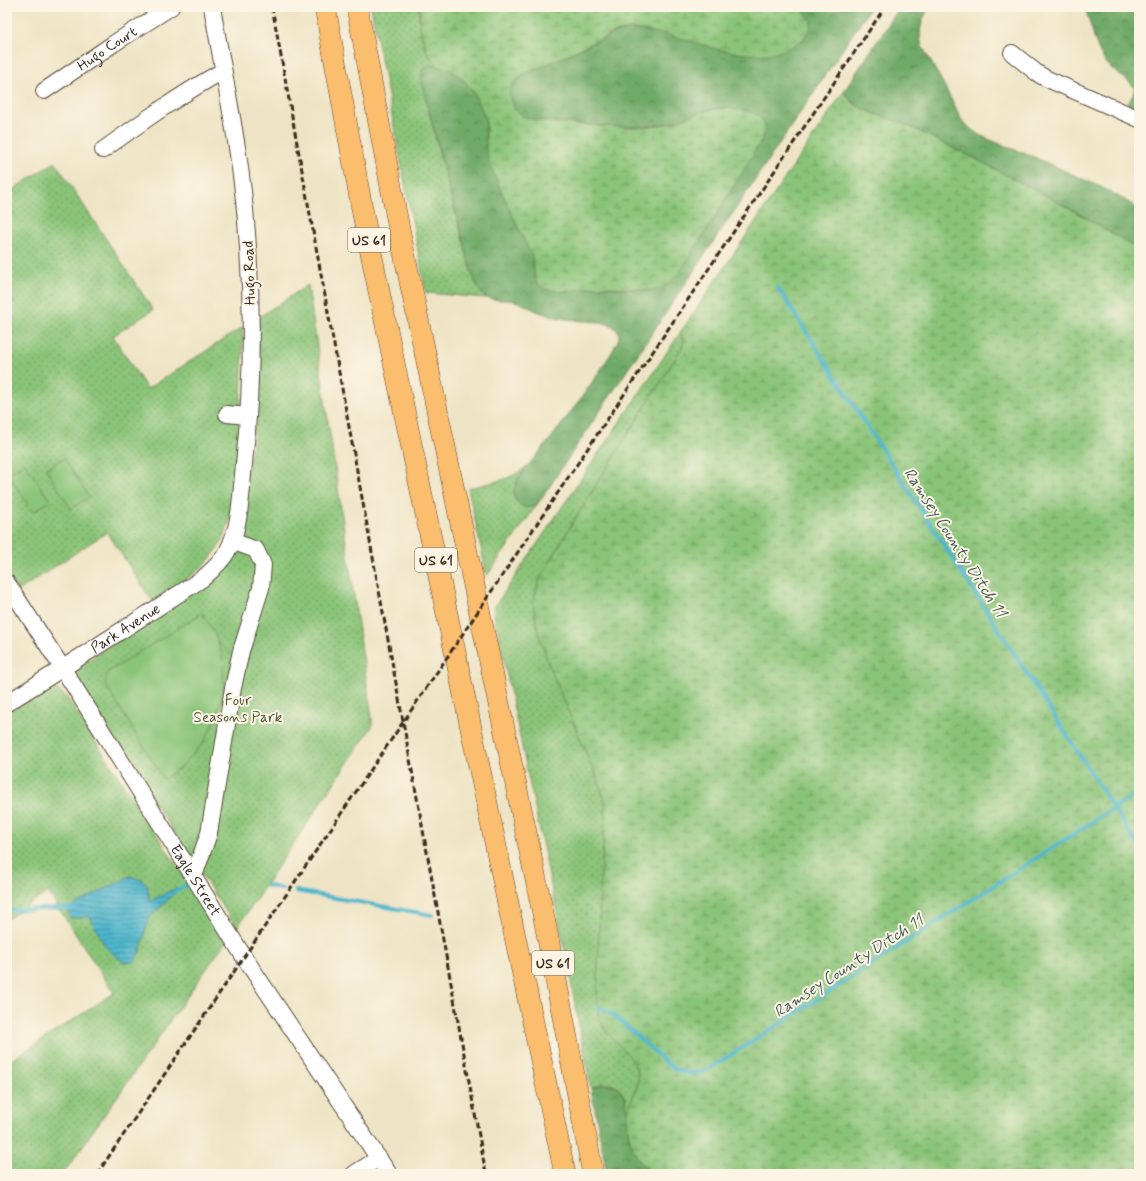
<svg xmlns="http://www.w3.org/2000/svg" width="1146" height="1181" viewBox="0 0 1146 1181" font-family="Mynerve,sans-serif">
<style>
.green{fill:url(#green-dots);stroke:#62774b}
.forest{fill:url(#forest-crowns);stroke:#556a43}
.wetland{fill:url(#wetland-marsh);stroke:#62774b}
.pitch{fill:#8ac478;stroke:#62774b}
.water{fill:url(#water-rules);stroke:#447076}
.lines{fill:none;stroke-linecap:round;stroke-linejoin:round}
.stream{stroke:#4eb6cd;stroke-width:4}
.minor-casing{stroke:#564637;stroke-width:18}
.major-casing{stroke:#564637;stroke-width:22}
.minor{stroke:#fff;stroke-width:16}
.major{stroke:#fbbd6e;stroke-width:21}
.rail{stroke:#3b2a1e;stroke-width:3;stroke-dasharray:6 3;stroke-linecap:butt}
.labels{text-anchor:middle;stroke-width:4;stroke-linejoin:round;paint-order:stroke}
.shield{fill:#fcf5e5;stroke:#75675a;stroke-width:1}
.shield-label{font-size:14px;font-weight:bold;fill:#3b2a1e}
.street-label{font-size:15px;fill:#3b2a1e;stroke:#fcf5e5}
.park-label{font-size:15px;fill:#535839;stroke:#fcf5e5}
.water-label{font-size:16px;font-style:italic;fill:#425b5b;stroke:#fcf5e5}
</style>
<defs>
<pattern id="green-dots" width="8" height="8" patternUnits="userSpaceOnUse"><rect width="8" height="8" fill="#8ac478"/><path d="M2 2h.1M6 6h.1" fill="none" stroke="#729f62" stroke-width="1.8" stroke-linecap="round"/></pattern>
<pattern id="forest-crowns" width="20" height="18" patternUnits="userSpaceOnUse"><rect width="20" height="18" fill="#6faa68"/><path d="M2 6a3 3 0 1 1 6 0M12 15a3 3 0 1 1 6 0" fill="none" stroke="#5c8b55"/></pattern>
<pattern id="wetland-marsh" width="20" height="14" patternUnits="userSpaceOnUse"><rect width="20" height="14" fill="#8ac478"/><path d="M1 5h8M5 5V1M11 12h8M15 12V8" fill="none" stroke="#729f62"/></pattern>
<pattern id="water-rules" width="6" height="5" patternUnits="userSpaceOnUse"><rect width="6" height="5" fill="#4eb6cd"/><path d="M0 2.5h6" fill="none" stroke="#4294a6"/></pattern>
</defs>
<rect width="100%" height="100%" fill="#fcf5e5"/>
<filter id="ink" filterUnits="userSpaceOnUse"><feTurbulence type="fractalNoise" baseFrequency=".025" numOctaves="2"/><feDisplacementMap in="SourceGraphic" scale="8" xChannelSelector="R" yChannelSelector="G"/><feConvolveMatrix kernelMatrix="1 2 1 2 8 2 1 2 1" color-interpolation-filters="sRGB"/></filter>
<filter id="wash" filterUnits="userSpaceOnUse"><feTurbulence type="fractalNoise" baseFrequency=".012" numOctaves="4" result="noise"/><feDisplacementMap in="SourceGraphic" scale="16" xChannelSelector="R" yChannelSelector="G"/><feGaussianBlur stdDeviation="0.9" result="paint"/><feColorMatrix in="noise" values="0 0 0 0 0 0 0 0 0 0 0 0 0 0 0 0 0 1.4 0 .05"/><feComposite in="paint" operator="in"/></filter>
<g filter="url(#wash)">
<rect width="100%" height="100%" fill="#eee4c5"/>
<path class="green" d="M 371,7 L 420,7 C 417,27 422,52 438,66 L 430,65 L 422,72 L 423,88 L 448,187 L 471,267 L 485,296 L 498,299 L 426,293 Z
M 55,162 L 153,310 L 113,336 L 147,389 L 243,327 C 243,365 241,403 239,442 C 236,478 237,519 216,551 C 201,573 175,587 152,601 L 107,532 L 18,591 L 7,573 L 7,193 Z
M 308,285 L 373,725 L 237,928 L 76,683 C 74,672 77,669 85,662 L 224,569 L 253,444 L 259,317 Z
M 680,333 C 685,340 684,344 680,351 L 570,527 L 539,581 L 535,594 L 533,602 L 535,616 L 539,635 L 550,668 L 599,783 L 605,802 L 605,821 L 601,872 L 597,1003 C 598,1011 599,1019 603,1027 C 613,1043 637,1055 638,1076 C 639,1085 633,1095 631,1103 C 629,1108 628,1113 628,1118 C 627,1106 625,1085 609,1084 C 604,1084 598,1086 593,1087 L 591,1089 L 567,961 L 493,609 Z
M 530,463 C 521,474 509,487 517,502 L 531,507 L 536,505 L 541,499 L 487,576 L 468,488 C 492,482 512,481 530,463 Z
M 53,688 L 60,691 L 67,698 L 90,733 L 226,941 L 63,1174 L 7,1174 L 7,1063 L 114,993 L 48,892 L 7,919 L 7,711 C 21,702 36,690 53,688 Z"/>
<path class="forest" d="M 800,7 L 871,7 L 541,499 C 529,516 509,504 515,487 C 519,472 537,456 547,443 C 558,430 620,347 619,336 C 619,331 615,327 610,325 C 602,321 592,322 583,321 C 570,320 554,318 542,313 C 532,310 524,303 514,301 C 504,299 490,302 482,294 C 474,286 467,255 464,243 C 450,191 436,139 423,88 L 421,77 L 422,72 L 423,69 L 430,65 L 438,66 L 447,68 L 458,75 L 472,90 L 478,99 L 482,109 L 486,122 L 485,140 L 501,191 L 532,256 L 535,279 L 546,289 L 551,290 L 570,290 L 596,287 L 651,290 L 663,288 L 713,220 L 763,136 L 730,108 L 719,108 L 708,110 L 672,123 L 642,127 L 619,127 L 535,120 C 532,120 528,119 526,118 C 514,112 503,96 513,84 C 517,79 522,76 528,73 L 615,33 L 623,30 L 631,29 L 669,34 L 719,48 L 739,53 L 756,54 L 780,51 L 806,36 L 810,30 L 811,24 L 810,19 Z
M 900,7 L 930,7 C 921,19 918,32 922,46 L 944,85 L 959,115 L 964,123 L 970,128 L 979,135 L 995,142 L 1034,157 L 1101,187 L 1123,199 L 1139,209 L 1139,250 C 1064,202 984,163 904,124 C 885,116 853,111 844,91 Z
M 1084,7 L 1139,7 L 1139,110 L 1127,105 C 1129,101 1135,94 1134,88 C 1133,82 1114,72 1109,66 C 1094,50 1093,26 1084,7 Z
M 602,1084 C 624,1084 627,1099 628,1118 C 628,1123 627,1129 628,1134 C 633,1150 638,1162 650,1174 L 607,1174 L 591,1089 Z"/>
<path class="wetland" d="M 420,7 L 799,7 C 807,14 816,22 808,32 C 802,41 794,46 784,50 C 743,65 695,39 654,32 C 645,30 634,28 624,30 C 614,31 603,38 594,42 C 578,49 563,57 547,64 C 539,68 530,71 522,76 C 519,78 516,80 513,84 C 508,90 508,99 513,106 C 518,114 525,118 535,120 C 569,124 607,128 642,127 C 652,126 662,125 672,123 C 685,119 696,112 710,110 C 724,107 768,107 765,131 C 764,135 762,139 760,143 L 713,220 L 679,273 L 673,280 L 663,288 L 651,290 C 633,289 614,286 596,287 C 580,288 562,294 546,289 C 541,288 538,284 535,279 L 532,256 L 501,191 L 488,159 L 486,148 L 486,122 L 482,109 L 472,90 L 466,82 L 453,71 L 438,66 L 434,62 L 426,50 L 420,25 Z
M 844,91 C 853,112 884,115 903,124 C 923,132 941,143 961,152 C 1021,182 1082,214 1139,250 L 1139,1174 L 650,1174 C 632,1155 623,1130 630,1104 C 633,1095 640,1085 638,1075 C 635,1054 613,1044 603,1026 C 598,1019 598,1011 597,1003 L 601,872 L 605,821 L 605,802 L 599,783 L 550,668 L 539,635 L 535,616 L 533,602 L 539,581 L 570,527 L 680,351 C 684,344 685,340 680,333 Z"/>
<path class="pitch" d="M 64,458 L 89,497 L 71,509 L 46,469 Z
M 25,463 L 50,501 L 33,512 L 8,474 Z
M 202,613 L 215,634 L 222,654 L 224,685 L 217,716 L 204,742 L 182,766 L 164,779 L 105,684 L 108,672 Z"/>
<path class="water" d="M 130,876 L 142,880 L 148,886 L 148,893 L 150,901 L 176,888 L 178,889 L 176,892 L 149,918 L 140,952 L 134,962 L 123,962 L 105,946 L 89,916 L 82,918 L 70,918 L 67,909 Z"/>
<g class="lines">
<path class="stream" d="M 778,288 L 1139,847
M 266,885 L 282,889
M 296,891 L 432,915
M 174,892 L 189,884
M 7,910 L 74,908
M 598,1007 L 607,1011 L 616,1017 L 670,1066 C 682,1074 693,1075 706,1071 L 1139,792"/>
</g>
</g>
<g filter="url(#ink)">
<g class="lines">
<g class="minor-casing">
<g id="minor">
<path d="M 1012,53 L 1037,73 L 1045,78 L 1139,119"/>
<path id="s1" d="M 44,91 L 113,44 L 171,7"/>
<path d="M 103,150 C 142,122 181,94 223,71"/>
<path d="M 227,414 L 248,416"/>
<path id="s2" d="M 7,583 L 65,672 L 244,957 L 389,1174"/>
<path id="s3" d="M 7,703 L 63,668 L 202,579 C 211,571 221,563 227,552 C 241,527 241,492 244,464 C 252,388 253,310 247,234 C 242,158 225,82 212,7"/>
<path d="M 194,876 L 209,833 L 233,688 L 241,651 L 261,588 L 263,565 L 256,550 L 232,541"/>
<path d="M 354,1174 L 379,1158"/>
</g>
</g>
<g class="major-casing">
<path id="major" d="M 325,7 L 363,214 L 381,301 L 565,1174
M 357,7 L 399,229 L 545,923 L 593,1174"/>
</g>
<use href="#minor" class="minor"/>
<use href="#major" class="major"/>
<path class="rail" d="M 272,7 L 486,1174
M 97,1174 L 454,647 L 885,7"/>
</g>
</g>
<g class="labels">
<g class="shield">
<rect x="348" y="228" width="42" height="24" rx="3"/>
<rect x="415" y="548" width="42" height="24" rx="3"/>
<rect x="532" y="951" width="42" height="24" rx="3"/>
</g>
<g class="shield-label">
<text x="369" y="245">US 61</text>
<text x="436" y="565">US 61</text>
<text x="553" y="968">US 61</text>
</g>
<g class="street-label">
<text dy="5" stroke="none"><textPath href="#s1" startOffset="76">Hugo Court</textPath></text>
<text transform="translate(249 273) rotate(-92)" y="5">Hugo Road</text>
<text dy="5" stroke="none"><textPath href="#s3" startOffset="140">Park Avenue</textPath></text>
<text dy="5" stroke="none"><textPath href="#s2" startOffset="352">Eagle Street</textPath></text>
</g>
<g class="park-label">
<text x="238" y="705">Four<tspan x="238" dy="17">Seasons Park</tspan></text>
</g>
<g class="water-label">
<text transform="translate(956 542) rotate(57)" y="6">Ramsey County Ditch 11</text>
<text transform="translate(848 965) rotate(-33)" y="6">Ramsey County Ditch 11</text>
</g>
</g>
<rect width="1146" height="1181" fill="none" stroke="#fcf5e5" stroke-width="24"/>
</svg>
